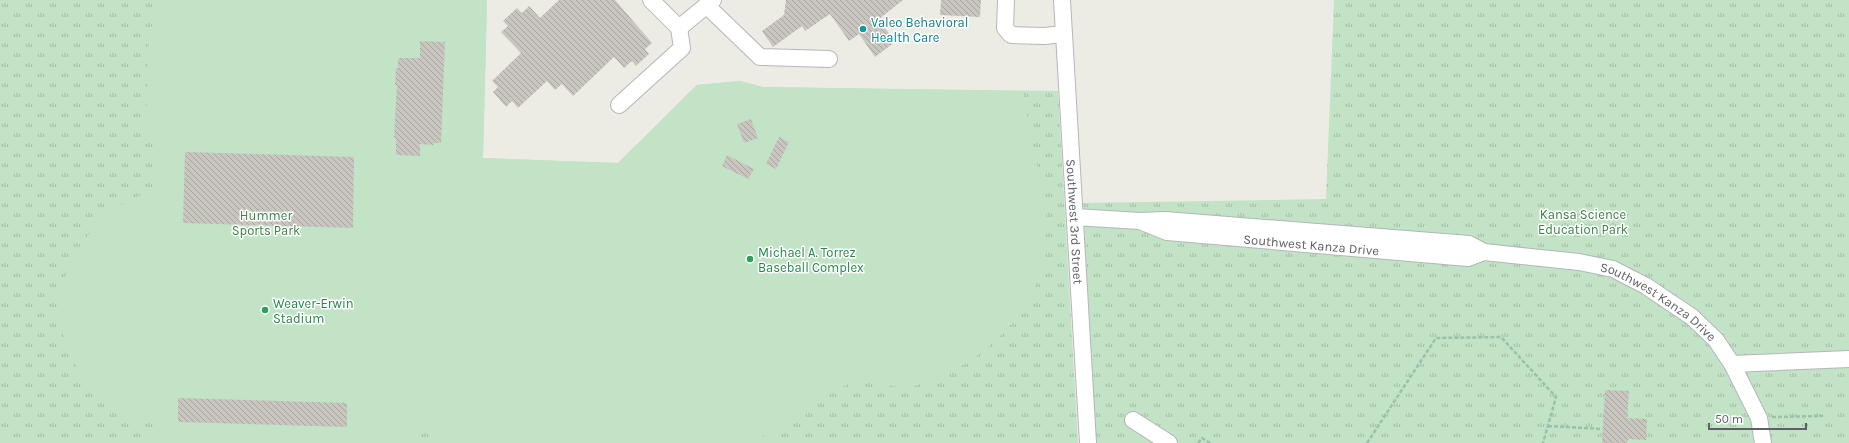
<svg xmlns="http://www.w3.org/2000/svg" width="1849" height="443" viewBox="0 0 1849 443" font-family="Karla,sans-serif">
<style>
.grass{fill:url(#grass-tufts)}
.pitch{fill:#c2e3c6}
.building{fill:url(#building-back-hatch)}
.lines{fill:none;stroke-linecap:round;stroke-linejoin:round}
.minor-casing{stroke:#b4b6ba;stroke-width:18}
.path{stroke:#9bc1aa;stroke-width:2.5;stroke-dasharray:4 2;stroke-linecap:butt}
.minor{stroke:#fff;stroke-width:16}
.culture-dot{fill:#0f9aa8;stroke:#fff;stroke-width:1.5}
.leisure-dot{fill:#2e9e5b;stroke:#fff;stroke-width:1.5}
.labels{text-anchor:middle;stroke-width:3;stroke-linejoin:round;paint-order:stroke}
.culture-label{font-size:13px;fill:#0d838f;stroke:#fff;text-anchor:start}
.park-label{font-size:13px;fill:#3c8246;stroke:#fff}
.street-label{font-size:13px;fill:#5c5f63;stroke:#fff}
.leisure-label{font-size:13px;fill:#27864d;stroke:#fff;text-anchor:start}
</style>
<defs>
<pattern id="grass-tufts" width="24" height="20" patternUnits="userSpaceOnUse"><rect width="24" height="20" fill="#c2e3c6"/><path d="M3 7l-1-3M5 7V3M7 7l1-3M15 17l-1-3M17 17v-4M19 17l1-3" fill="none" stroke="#a1bba4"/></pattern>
<pattern id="building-back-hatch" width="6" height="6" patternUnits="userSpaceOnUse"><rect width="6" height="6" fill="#c9c6c0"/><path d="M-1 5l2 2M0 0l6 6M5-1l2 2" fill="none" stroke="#a6a4a0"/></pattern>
</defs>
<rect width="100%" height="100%" fill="#edece4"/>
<path class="grass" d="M 0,0 L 487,0 L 483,158 L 618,163 L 697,85 L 740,81 L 763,87 L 1058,91 L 1078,443 L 0,443 Z
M 1334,0 L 1849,0 L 1849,443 L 1096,443 L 1083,203 L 1326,199 Z"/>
<path class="pitch" d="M 155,0 L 487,1 L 483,158 L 618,163 L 697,85 L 740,81 L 763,87 L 1023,91 C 1027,113 1030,136 1036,159 C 1039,175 1044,190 1046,206 C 1047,226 1046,247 1042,266 C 1029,320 975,367 924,383 C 896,393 894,383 868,381 C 860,380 850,384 842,387 C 832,391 823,398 814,404 C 793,418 772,433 749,443 L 432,443 L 432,432 L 414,431 L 413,443 L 158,443 L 158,423 C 151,422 142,423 134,421 C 112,415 96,397 84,379 C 44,321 56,256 111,213 C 124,203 138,194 154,191 L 156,140 L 145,139 L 149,34 L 154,19 Z"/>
<path class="building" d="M 559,0 L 615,0 L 652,43 L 645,49 L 649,54 L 636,66 L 632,61 L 624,68 L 614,57 L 573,96 L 562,84 L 555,90 L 547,81 L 518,108 L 512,101 L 506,107 L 493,92 L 498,87 L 492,81 L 521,53 L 501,32 L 508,26 L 503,21 L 517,8 L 522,13 L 529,6 L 540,18 Z
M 786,0 L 903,0 L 879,19 L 895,42 L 875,57 L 859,34 L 849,41 L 830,14 L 805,31 L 802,26 L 773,47 L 762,31 L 784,15 Z
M 941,0 L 981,0 L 980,17 L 940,15 Z
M 420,41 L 445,42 L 441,143 L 434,143 L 434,145 L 420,144 L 420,156 L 396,155 L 396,138 L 394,138 L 397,85 L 395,85 L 396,68 L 398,68 L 398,58 L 420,58 Z
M 751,119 L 758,138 L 744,143 L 737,124 Z
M 779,137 L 789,142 L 776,169 L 766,164 Z
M 185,152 L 354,157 L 353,228 L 183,223 Z
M 727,155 L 754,169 L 748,179 L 722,166 Z
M 1605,390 L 1629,391 L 1627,418 L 1647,419 L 1646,440 L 1628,439 L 1627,443 L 1602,443 Z
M 178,398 L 347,403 L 347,427 L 178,422 Z"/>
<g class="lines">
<g class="minor-casing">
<g id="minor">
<path d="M 1006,0 L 1005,28 L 1011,35 L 1044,36 L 1064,34"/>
<path id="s1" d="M 1062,0 L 1088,443"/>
<path d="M 707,6 L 760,57 L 829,59"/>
<path d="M 679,28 L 713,0"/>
<path d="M 619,105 L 682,48 L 679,28 L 651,0"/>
<path d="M 1075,217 L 1140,221 L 1165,220 L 1469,244 L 1484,252"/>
<path id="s2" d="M 1140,221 L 1167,232 L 1468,258 L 1484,252 L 1579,262 L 1613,269 L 1646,286 L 1692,317 L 1716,340 L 1732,364 L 1759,418 L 1763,443"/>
<path d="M 1732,364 L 1849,359"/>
<path d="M 1133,420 L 1169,443"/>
</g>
</g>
<path class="path" d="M 1772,417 L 1823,416
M 1548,426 L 1601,429
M 1198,443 L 1202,438 L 1210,443
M 1367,443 L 1436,338 L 1501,337 L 1556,397 L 1543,443"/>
<use href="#minor" class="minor"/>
</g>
<circle class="culture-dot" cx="863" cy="29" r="4"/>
<g class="leisure-dot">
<circle cx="750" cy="259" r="4"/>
<circle cx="265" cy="310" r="4"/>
</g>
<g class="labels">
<g class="culture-label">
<text x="871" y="27">Valeo Behavioral<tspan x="871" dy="15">Health Care</tspan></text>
</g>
<g class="park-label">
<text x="1583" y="219">Kansa Science<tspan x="1583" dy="15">Education Park</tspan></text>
<text x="266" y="220">Hummer<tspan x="266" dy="15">Sports Park</tspan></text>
</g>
<g class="street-label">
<text dy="5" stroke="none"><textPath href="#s1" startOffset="222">Southwest 3rd Street</textPath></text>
<text dy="5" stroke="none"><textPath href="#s2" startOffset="174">Southwest Kanza Drive</textPath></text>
<text dy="5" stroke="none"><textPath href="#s2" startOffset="534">Southwest Kanza Drive</textPath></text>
</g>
<g class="leisure-label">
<text x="758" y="257">Michael A. Torrez<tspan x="758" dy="15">Baseball Complex</tspan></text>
<text x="273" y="308">Weaver-Erwin<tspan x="273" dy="15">Stadium</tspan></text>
</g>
</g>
<path d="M1709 423v6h97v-6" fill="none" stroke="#5c5f63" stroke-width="2"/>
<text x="1715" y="423" font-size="12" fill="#5c5f63" stroke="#ffffff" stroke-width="3" paint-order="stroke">50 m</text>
</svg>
